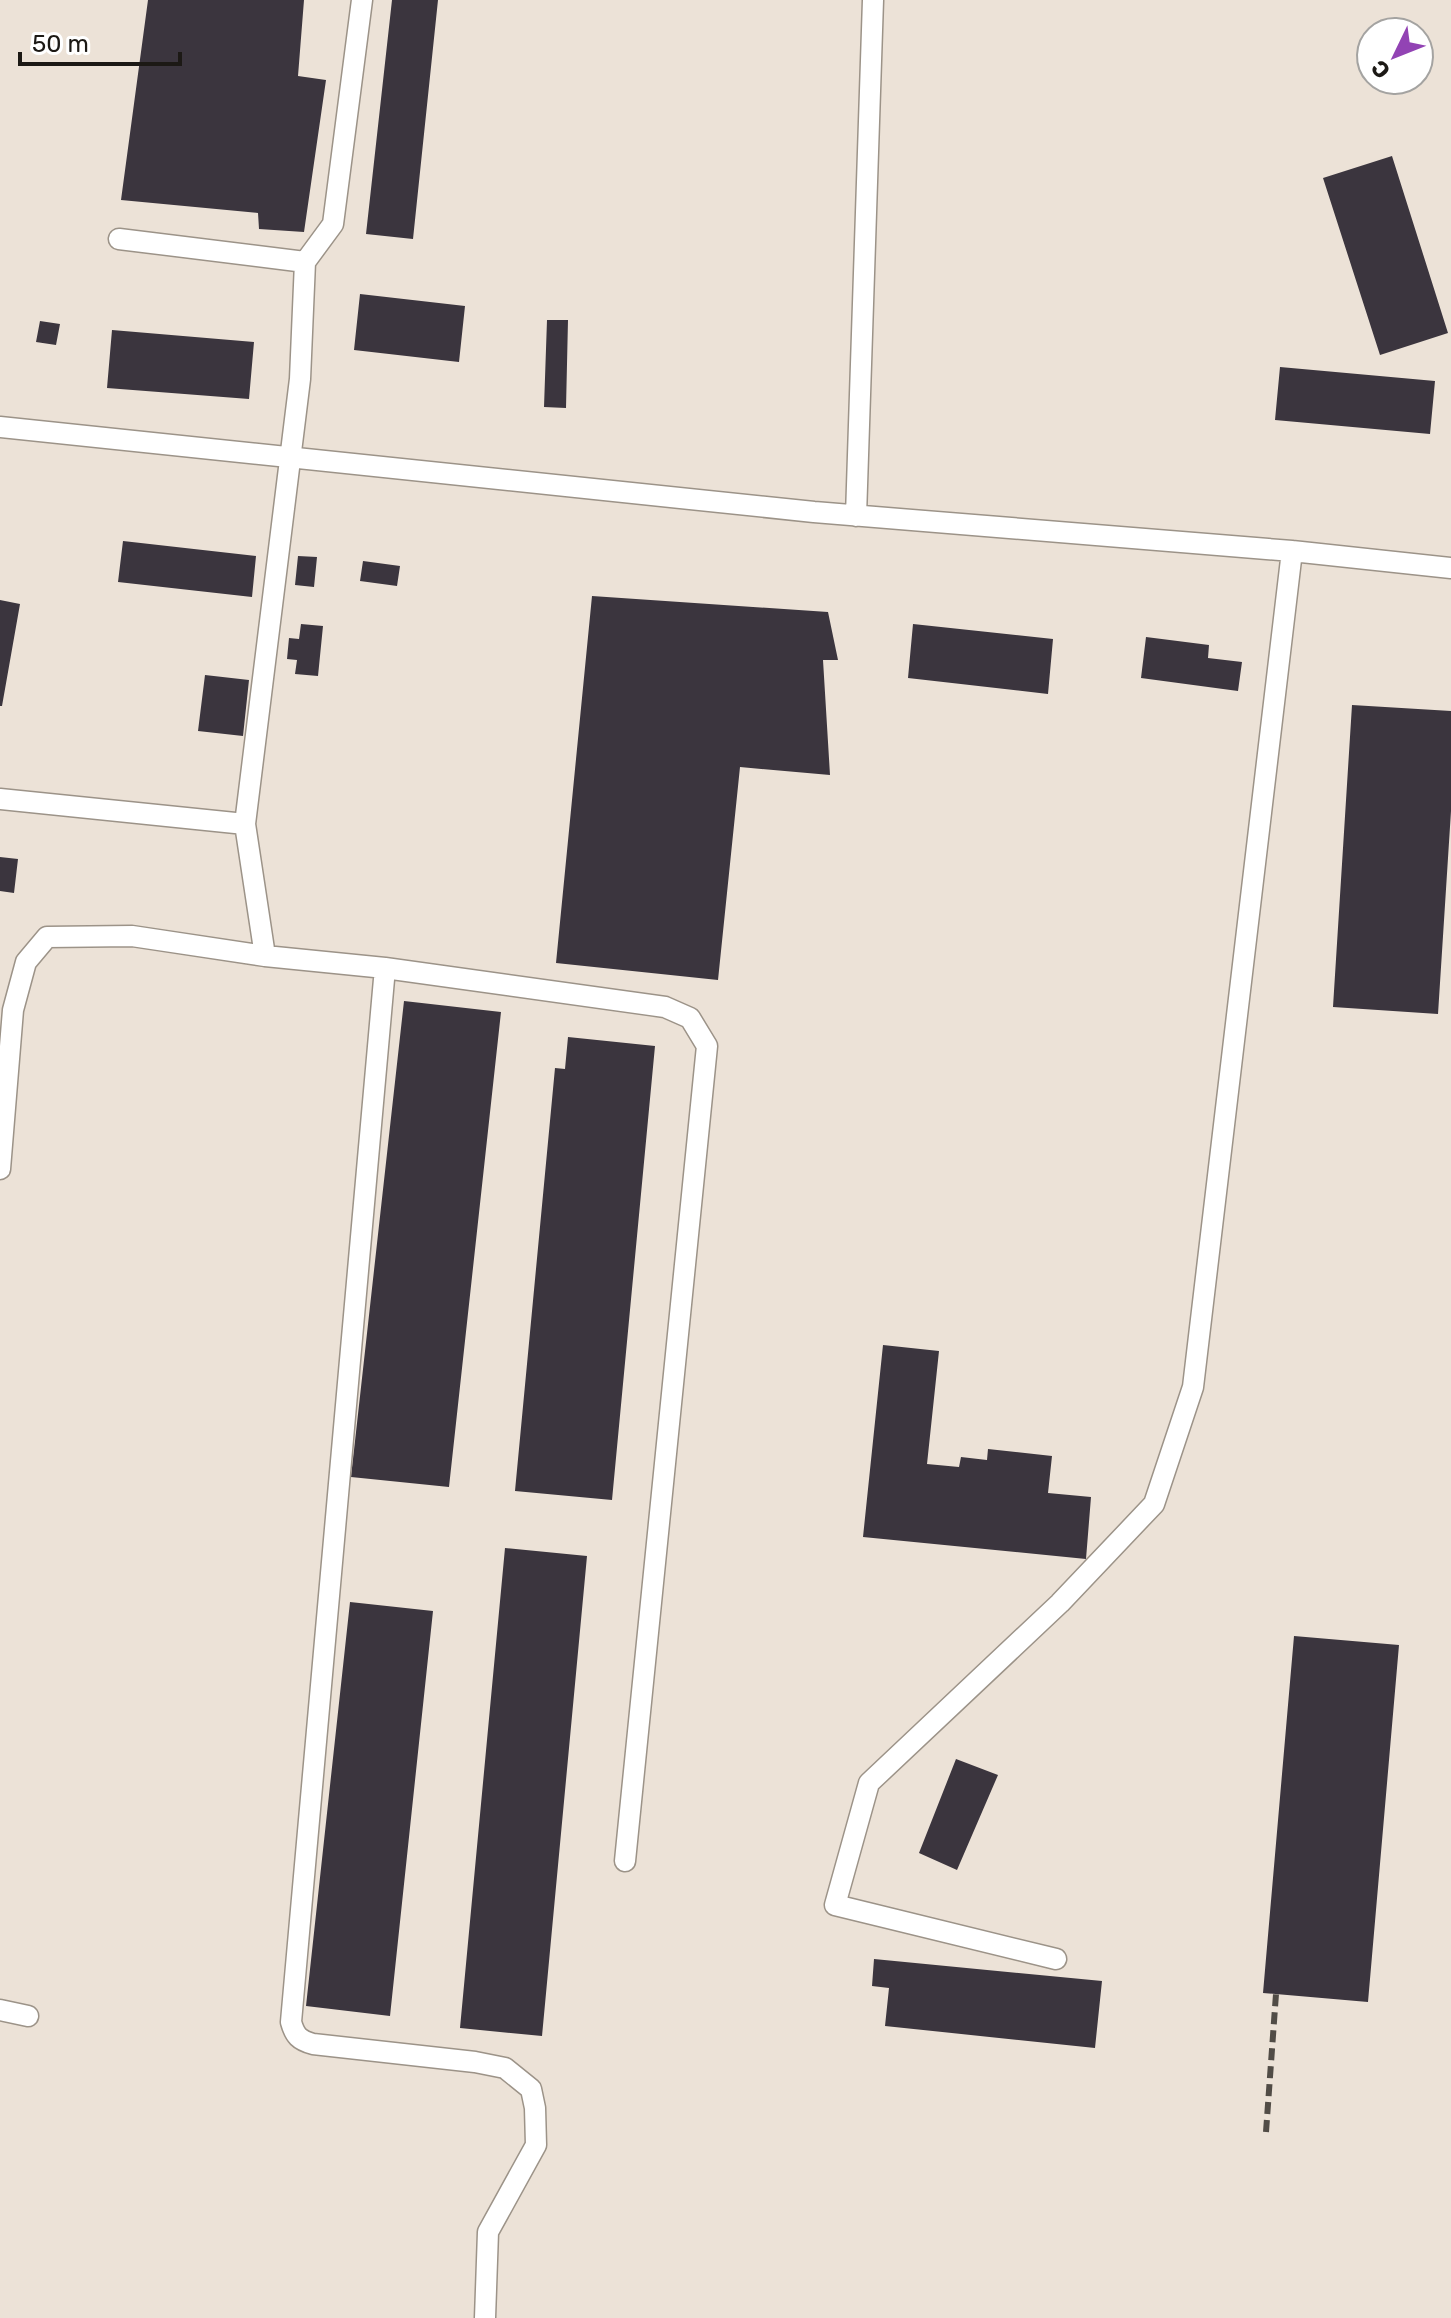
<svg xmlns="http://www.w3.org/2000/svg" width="1451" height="2318" viewBox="0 0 1451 2318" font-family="Rubik,sans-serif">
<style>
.building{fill:#3b353e}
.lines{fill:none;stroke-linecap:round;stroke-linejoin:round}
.minor-casing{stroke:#9c9388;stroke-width:23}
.minor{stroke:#fff;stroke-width:20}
.rail{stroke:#514c46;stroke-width:6;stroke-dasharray:12 6;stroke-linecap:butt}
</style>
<rect width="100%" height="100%" fill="#ece2d7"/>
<path class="building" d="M 148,0 L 304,0 L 298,76 L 326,80 L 304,232 L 259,229 L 258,213 L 121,200 Z
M 392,0 L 438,0 L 413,239 L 366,234 Z
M 1392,156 L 1448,333 L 1380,355 L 1323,178 Z
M 360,294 L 465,306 L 459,362 L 354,350 Z
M 547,320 L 568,320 L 566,408 L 544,407 Z
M 40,321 L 60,324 L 56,345 L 36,342 Z
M 112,330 L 254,342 L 249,399 L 107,388 Z
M 1280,367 L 1435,381 L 1430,434 L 1275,420 Z
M 123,541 L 256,556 L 252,597 L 118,582 Z
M 298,556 L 317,557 L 314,587 L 295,585 Z
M 363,561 L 400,566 L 397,586 L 360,581 Z
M 592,596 L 828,612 L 838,660 L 823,660 L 830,775 L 740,767 L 718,980 L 556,963 Z
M 0,600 L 20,604 L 2,706 L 0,706 Z
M 301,624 L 323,626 L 318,676 L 295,674 L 297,660 L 287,659 L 289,638 L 299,639 Z
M 913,624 L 1053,639 L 1048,694 L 908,678 Z
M 1146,637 L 1209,645 L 1208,658 L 1242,662 L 1238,691 L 1141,678 Z
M 205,675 L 249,680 L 243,736 L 198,731 Z
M 1352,705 L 1451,711 L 1451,811 L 1438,1014 L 1333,1007 Z
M 0,857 L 18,859 L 14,893 L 0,891 Z
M 404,1001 L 501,1012 L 449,1487 L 351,1477 Z
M 568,1037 L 655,1046 L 612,1500 L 515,1491 L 555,1068 L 565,1069 Z
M 883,1345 L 939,1351 L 927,1464 L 959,1467 L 961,1457 L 987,1460 L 988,1449 L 1052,1456 L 1048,1493 L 1091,1497 L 1086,1559 L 863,1537 Z
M 505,1548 L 587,1556 L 542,2036 L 460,2028 Z
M 350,1602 L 433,1611 L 390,2016 L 306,2006 Z
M 1294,1636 L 1399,1645 L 1368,2002 L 1263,1993 Z
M 956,1759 L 998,1775 L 957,1870 L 919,1853 Z
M 874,1959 L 1102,1981 L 1095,2048 L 885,2026 L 889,1988 L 872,1986 Z"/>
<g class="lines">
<g class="minor-casing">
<path id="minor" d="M 119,239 L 305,262
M 0,427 L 814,512 L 1292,551 L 1451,568
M 856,516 L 873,0
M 0,799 L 245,824 L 300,379 L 305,262 L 333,224 L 362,0
M 245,824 L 265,956 L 385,968 L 665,1007 L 690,1018 L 707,1046 L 625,1861
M 385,968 L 291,2022 C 295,2036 299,2040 313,2044 L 475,2062 L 505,2068 L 531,2089 L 535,2108 L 536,2145 L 488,2232 L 485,2318
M 0,1169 L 13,1010 L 26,962 L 47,937 L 132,936 L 265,956
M 1056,1959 L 835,1905 L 869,1783 L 1060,1603 L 1154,1504 L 1193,1387 L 1292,551
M 0,2010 L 28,2016"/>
</g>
<use href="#minor" class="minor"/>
<path class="rail" d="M 1266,2132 L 1276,1994"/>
</g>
<g transform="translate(1395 56) rotate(227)"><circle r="38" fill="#ffffff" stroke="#a4a3a1" stroke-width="2"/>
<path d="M0-6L14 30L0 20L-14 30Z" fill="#9243b4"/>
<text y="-12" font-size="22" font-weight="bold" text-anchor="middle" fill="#1c1915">С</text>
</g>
<path d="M20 52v12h160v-12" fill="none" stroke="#1c1915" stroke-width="4"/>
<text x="32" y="52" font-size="24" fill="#1c1915" stroke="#ffffff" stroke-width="6" paint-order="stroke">50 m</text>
</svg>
